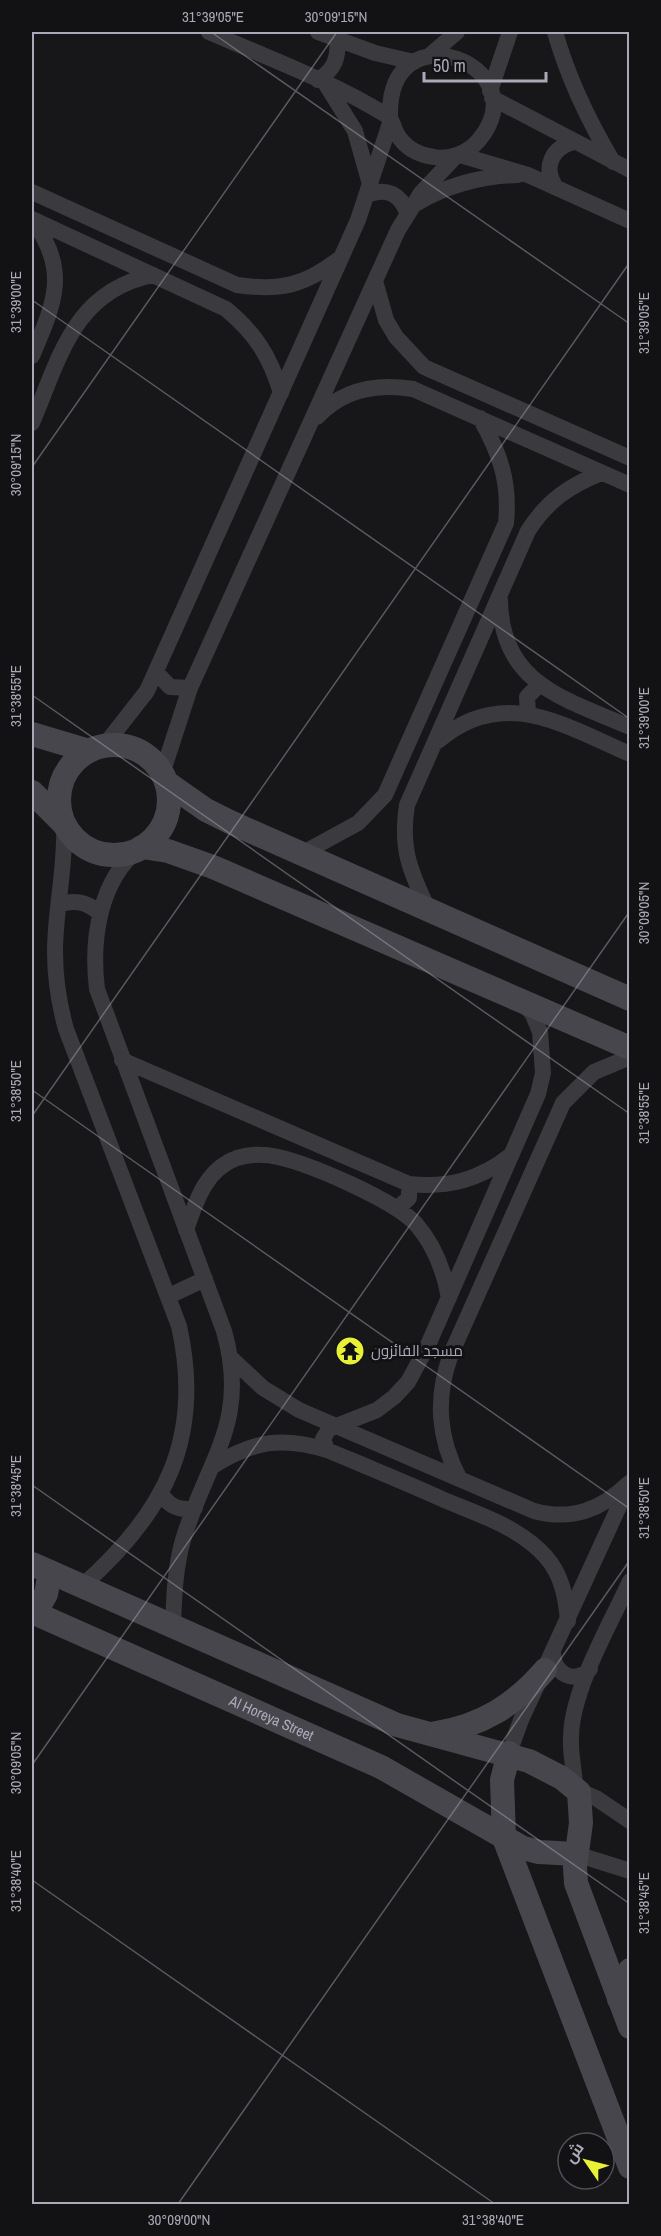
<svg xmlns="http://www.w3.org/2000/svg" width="661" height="2236" viewBox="0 0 661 2236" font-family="'Archivo Narrow',Cairo,sans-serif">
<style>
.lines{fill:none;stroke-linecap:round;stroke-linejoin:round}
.street{stroke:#3b3a3f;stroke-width:16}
.secondary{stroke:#47464d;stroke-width:24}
.ticks{fill:none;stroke:#aaa9b8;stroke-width:1.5;stroke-opacity:0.45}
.labels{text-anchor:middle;stroke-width:6;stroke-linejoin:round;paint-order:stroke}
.poi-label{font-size:15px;fill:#aaa9b8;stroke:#121214;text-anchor:start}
.street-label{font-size:15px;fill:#aaa9b8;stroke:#121214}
.neatline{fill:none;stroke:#aaa9b8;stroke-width:2}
.ticks-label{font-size:15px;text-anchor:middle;fill:#aaa9b8}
</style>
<rect width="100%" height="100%" fill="#171719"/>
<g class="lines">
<path class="street" d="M 209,32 C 268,58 331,81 386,115 C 393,118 393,128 397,134 C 405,148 419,155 434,157 C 450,160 468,153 479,140 C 541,65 387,6 390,117
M 318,32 L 375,53 L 414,62
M 555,32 C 568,78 588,120 613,162
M 429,56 L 457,32
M 318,80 C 334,70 339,58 337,40
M 327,86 L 355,131 L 370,184
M 490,91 L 510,32
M 492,98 L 630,170
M 460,155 L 528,175 L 630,221
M 555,186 C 543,167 552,148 573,142
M 32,192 L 237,285 C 280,291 304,286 339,259
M 367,195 C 386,187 401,194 407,213
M 417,203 C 448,185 482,176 518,175
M 32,219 L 226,309 C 255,333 270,356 281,393
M 375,281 L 386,320 L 396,337 L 424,367 L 630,458
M 32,356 C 54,304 70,271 33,221
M 317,417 C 343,389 376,383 413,389 L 630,485
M 32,423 C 60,357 74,291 153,275
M 500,600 C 501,684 565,699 630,727
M 156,672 L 170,687 L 190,688
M 528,713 L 527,697 L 539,685
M 438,741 C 503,685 563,725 630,754
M 104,746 L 147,691 L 358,220 L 391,120
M 162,774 L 190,688 L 398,230 L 421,193 L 456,156
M 64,824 C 66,867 55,909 55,952 C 55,979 59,1004 66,1029 L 179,1326 C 204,1438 165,1513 82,1586
M 140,848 C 99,880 91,940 97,989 L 224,1331 C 250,1423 207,1459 183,1540 C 175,1568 174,1597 173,1626
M 303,853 L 358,823 L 385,795 L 506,523 C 510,482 500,453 480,418
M 59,905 C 75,899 88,902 100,914
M 428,909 C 410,871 400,848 407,805 L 528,531 C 547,501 569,486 601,473
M 122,1060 L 409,1184 C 448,1188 480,1180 511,1155
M 398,1208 L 409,1198 L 409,1184
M 186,1230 C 196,1201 206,1169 237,1158 C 250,1154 265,1154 278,1157 C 310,1164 394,1200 416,1224 C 435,1246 444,1270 449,1298
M 169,1296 L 205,1279
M 231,1358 L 263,1388 L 299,1410 L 534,1511 C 572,1521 601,1510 629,1483
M 327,1450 L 323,1439 L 329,1429 L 377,1410 L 394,1397 L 408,1382 L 428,1345 L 538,1094 L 543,1073 L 540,1032 L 532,1013 L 521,1002
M 213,1466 C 253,1441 282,1436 327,1450 C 365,1466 404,1482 442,1499 C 477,1514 520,1527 546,1557 C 562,1575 566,1598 568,1621
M 459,1478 C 438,1437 435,1398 451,1354 L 563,1103 L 594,1072 L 630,1057
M 161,1493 C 169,1507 180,1511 195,1508
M 630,1581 C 610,1625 571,1691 571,1738 C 570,1755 575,1772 575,1789 L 596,1798 L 630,1821
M 553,1653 C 554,1674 574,1685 590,1669
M 509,1753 L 521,1720 L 627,1489
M 576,1854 L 630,1871"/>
<g class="secondary">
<path d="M 32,734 L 89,751"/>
<circle cx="114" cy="800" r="55"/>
<path d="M 166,782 L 206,810 L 230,822 L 630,999"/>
<path d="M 32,792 L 63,823"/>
<path d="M 142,847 L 168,851 L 213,867 L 630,1048"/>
<path d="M 32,1564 L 397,1725 L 529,1761 L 562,1778 L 579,1792 L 581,1823 L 575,1867 L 576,1883 L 630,2027"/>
<path id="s1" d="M 32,1612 L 381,1767 L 523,1848 L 539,1852 L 576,1854"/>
<path d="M 35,1614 L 46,1594 L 50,1572"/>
<path d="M 436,1733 C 481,1726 515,1705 545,1670"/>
<path d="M 509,1753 L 502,1780 L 504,1838 L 630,2167"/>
<path d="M 619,1999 L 630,1970"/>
</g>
</g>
<path class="ticks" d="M 211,32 L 630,324M 32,300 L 630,719M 32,467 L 337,32M 32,695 L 630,1114M 32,1090 L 630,1509M 32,1116 L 630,262M 32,1485 L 630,1904M 32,1765 L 630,911M 32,1880 L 495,2204M 178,2204 L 630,1560"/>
<defs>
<g id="temple-disc" transform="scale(1.5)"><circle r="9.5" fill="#e8f037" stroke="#121214"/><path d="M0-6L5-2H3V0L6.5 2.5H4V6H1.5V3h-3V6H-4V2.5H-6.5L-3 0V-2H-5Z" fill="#111"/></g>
</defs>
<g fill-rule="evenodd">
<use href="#temple-disc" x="350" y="1351"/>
</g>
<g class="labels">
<g class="poi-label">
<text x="371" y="1356">مسجد الفائزون</text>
</g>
<g class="street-label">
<text dy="5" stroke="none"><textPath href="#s1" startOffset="262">Al Horeya Street</textPath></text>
</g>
</g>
<rect width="661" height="2236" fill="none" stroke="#121214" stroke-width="66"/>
<g transform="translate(586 2161) rotate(305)"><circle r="28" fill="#121214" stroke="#4f4e56" stroke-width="1.5"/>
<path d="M0-4.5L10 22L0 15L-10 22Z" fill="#e8f037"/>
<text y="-9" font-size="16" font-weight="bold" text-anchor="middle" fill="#aaa9b8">ش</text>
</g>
<path d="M424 72v9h122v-9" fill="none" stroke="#aaa9b8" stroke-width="3"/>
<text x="433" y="72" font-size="18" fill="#aaa9b8" stroke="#121214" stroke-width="4.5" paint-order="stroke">50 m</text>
<rect x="33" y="33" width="595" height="2170" class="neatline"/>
<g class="ticks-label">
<text x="213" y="22">31°39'05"E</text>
<text x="336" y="22">30°09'15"N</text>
<text transform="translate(16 302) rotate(-90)" y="5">31°39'00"E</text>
<text transform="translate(644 323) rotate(-90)" y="5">31°39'05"E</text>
<text transform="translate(16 465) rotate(-90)" y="5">30°09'15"N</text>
<text transform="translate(16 696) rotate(-90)" y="5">31°38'55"E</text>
<text transform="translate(644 718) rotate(-90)" y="5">31°39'00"E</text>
<text transform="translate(644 913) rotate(-90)" y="5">30°09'05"N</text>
<text transform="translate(16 1091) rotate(-90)" y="5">31°38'50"E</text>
<text transform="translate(644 1113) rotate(-90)" y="5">31°38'55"E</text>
<text transform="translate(16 1486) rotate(-90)" y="5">31°38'45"E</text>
<text transform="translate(644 1508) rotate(-90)" y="5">31°38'50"E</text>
<text transform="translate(16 1763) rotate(-90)" y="5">30°09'05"N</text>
<text transform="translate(16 1881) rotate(-90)" y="5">31°38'40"E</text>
<text transform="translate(644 1903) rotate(-90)" y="5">31°38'45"E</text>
<text x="179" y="2225">30°09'00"N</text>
<text x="493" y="2225">31°38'40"E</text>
</g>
</svg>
